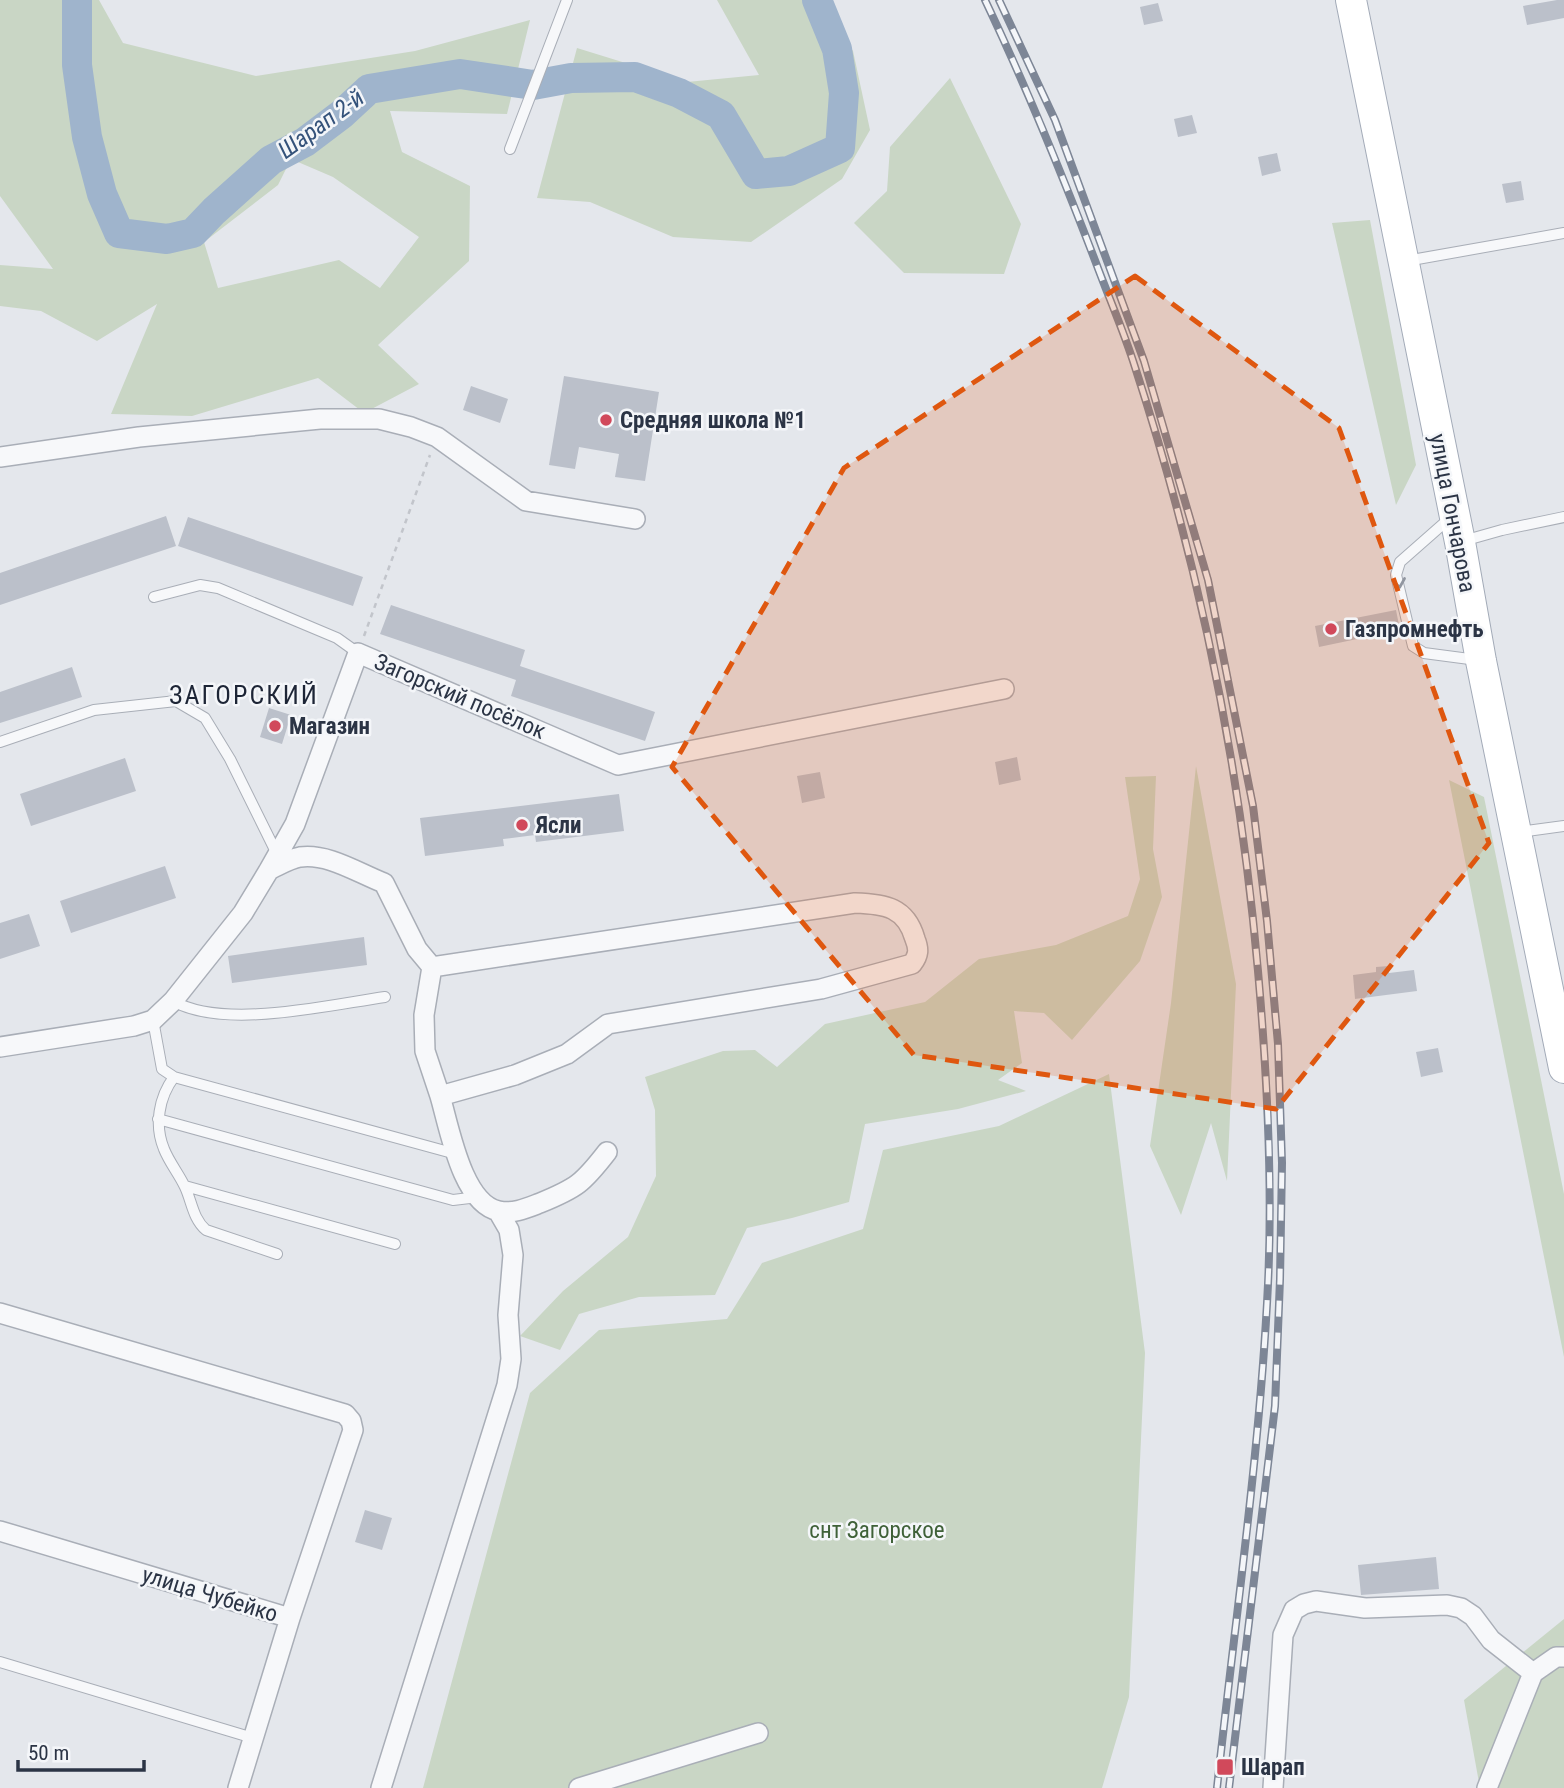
<svg xmlns="http://www.w3.org/2000/svg" width="1564" height="1788" viewBox="0 0 1564 1788" font-family="'Roboto Condensed',sans-serif">
<style>
.green{fill:#c9d6c5;fill-rule:evenodd}
.lines{fill:none;stroke-linecap:round;stroke-linejoin:round}
.river{stroke:#9fb4cc;stroke-width:30}
.building{fill:#bbc0ca}
.service-casing{stroke:#a9aeb7;stroke-width:12}
.minor-casing{stroke:#a9aeb7;stroke-width:22}
.primary-casing{stroke:#a3abb8;stroke-width:32}
.path{stroke:#c2c5cb;stroke-width:2.5;stroke-dasharray:5 5;stroke-linecap:butt}
.service{stroke:#f7f8fa;stroke-width:10}
.minor{stroke:#f7f8fa;stroke-width:19}
.primary{stroke:#fff;stroke-width:30}
.rail-casing{stroke:#7d8696;stroke-width:8}
.rail{stroke:#f4f6f9;stroke-width:5;stroke-dasharray:16;stroke-linecap:butt}
.oneway{stroke:#9196a0}
.marked{fill:#df570f;fill-opacity:0.2;stroke:#df570f;stroke-width:5;stroke-dasharray:14 9;stroke-linejoin:round}
.poi-dot{fill:#d1495b;stroke:#f4f6f9;stroke-width:2.5}
.labels{text-anchor:middle;stroke-width:5;stroke-linejoin:round;paint-order:stroke}
.poi-label{font-size:23px;font-weight:bold;fill:#2b3445;stroke:#f4f6f9;text-anchor:start}
.street-label{font-size:23px;fill:#2b3445;stroke:#f4f6f9}
.park-label{font-size:23px;fill:#3f6138;stroke:#f4f6f9}
.water-label{font-size:24px;font-style:italic;fill:#34527a;stroke:#f4f6f9}
.quarter-label{font-size:26px;letter-spacing:2px;fill:#1d2536;stroke:#f4f6f9}
</style>
<rect width="100%" height="100%" fill="#e4e7ec"/>
<path class="green" d="M 0,0 L 99,0 L 123,43 L 256,76 L 415,51 L 530,20 L 507,114 L 390,111 L 402,152 L 470,186 L 469,261 L 378,345 L 419,384 L 364,413 L 318,378 L 192,416 L 111,414 L 157,304 L 97,341 L 41,311 L 0,306 L 0,265 L 53,269 L 0,196 ZM 291,159 L 333,177 L 419,237 L 380,288 L 339,260 L 218,288 L 204,242 L 278,185 Z
M 717,0 L 815,0 L 853,51 L 870,130 L 842,179 L 751,242 L 673,237 L 590,202 L 537,198 L 577,48 L 687,82 L 759,75 Z
M 950,78 L 1021,224 L 1004,274 L 904,273 L 854,223 L 887,191 L 890,147 Z
M 1370,220 L 1416,465 L 1396,505 L 1332,223 Z
M 1196,766 L 1236,984 L 1227,1181 L 1211,1123 L 1181,1215 L 1150,1146 L 1171,1003 Z
M 1156,776 L 1153,849 L 1162,897 L 1140,961 L 1072,1040 L 1044,1013 L 1014,1011 L 1022,1063 L 998,1080 L 1026,1091 L 958,1109 L 865,1124 L 849,1202 L 792,1218 L 747,1228 L 715,1295 L 639,1297 L 579,1314 L 560,1350 L 520,1336 L 563,1291 L 628,1237 L 656,1176 L 655,1110 L 645,1077 L 723,1051 L 755,1050 L 777,1067 L 825,1024 L 925,1002 L 979,959 L 1056,945 L 1128,916 L 1140,879 L 1125,777 Z
M 1449,780 L 1484,797 L 1564,1194 L 1564,1357 Z
M 1109,1074 L 1145,1353 L 1129,1697 L 1102,1788 L 423,1788 L 530,1393 L 599,1330 L 727,1319 L 762,1263 L 863,1229 L 883,1150 L 999,1126 Z
M 1564,1619 L 1564,1788 L 1480,1788 L 1464,1700 Z"/>
<g class="lines">
<path class="river" d="M 77,0 L 77,65 L 87,137 L 102,194 L 119,233 L 167,239 L 193,233 L 214,211 L 271,160 L 305,142 L 342,114 L 369,89 L 460,74 L 533,85 L 571,78 L 635,77 L 679,93 L 721,115 L 756,174 L 789,171 L 840,148 L 844,93 L 837,49 L 817,0"/>
</g>
<path class="building" d="M 1557,0 L 1564,0 L 1564,18 L 1527,25 L 1523,6 Z
M 1158,3 L 1163,21 L 1144,25 L 1140,7 Z
M 1192,115 L 1197,133 L 1178,137 L 1174,119 Z
M 1277,153 L 1281,171 L 1262,176 L 1258,157 Z
M 1521,181 L 1524,200 L 1506,203 L 1502,184 Z
M 564,376 L 659,392 L 645,481 L 615,477 L 619,454 L 579,447 L 575,469 L 549,465 Z
M 471,386 L 508,399 L 500,423 L 463,410 Z
M 166,516 L 176,546 L 0,605 L 0,573 Z
M 188,517 L 363,577 L 353,606 L 178,546 Z
M 391,605 L 525,650 L 520,666 L 655,712 L 645,741 L 511,696 L 516,680 L 380,634 Z
M 1396,610 L 1400,630 L 1319,647 L 1315,626 Z
M 72,667 L 82,697 L 0,723 L 0,692 Z
M 269,708 L 291,715 L 282,744 L 260,737 Z
M 1017,757 L 1021,780 L 999,785 L 995,762 Z
M 125,758 L 136,791 L 31,826 L 20,794 Z
M 820,772 L 825,798 L 802,803 L 797,776 Z
M 619,794 L 624,831 L 536,842 L 535,835 L 503,839 L 504,846 L 425,856 L 420,818 Z
M 165,866 L 176,898 L 71,933 L 60,901 Z
M 29,914 L 40,946 L 0,959 L 0,923 Z
M 364,937 L 367,965 L 232,983 L 228,956 Z
M 1389,966 L 1389,973 L 1414,970 L 1417,991 L 1355,999 L 1353,975 L 1376,972 L 1376,967 Z
M 1438,1048 L 1443,1072 L 1421,1077 L 1416,1052 Z
M 365,1510 L 392,1518 L 382,1550 L 355,1542 Z
M 1436,1557 L 1439,1589 L 1361,1595 L 1358,1565 Z"/>
<g class="lines">
<g class="service-casing">
<path id="service" d="M 510,149 L 567,0
M 1406,261 L 1564,233
M 1450,518 L 1400,562 L 1396,575 L 1413,646 L 1424,653 L 1477,660
M 1463,541 L 1502,530 L 1564,517
M 154,597 L 200,585 L 218,588 L 337,638 L 358,653
M 0,742 L 94,710 L 176,701 L 205,718 L 230,759 L 277,854
M 1519,832 L 1564,826
M 173,1001 C 224,1030 328,1005 385,997
M 153,1020 L 162,1069 L 174,1077 L 456,1154
M 174,1077 C 159,1097 154,1125 164,1149 C 169,1162 179,1174 185,1187 C 192,1202 193,1219 206,1230 L 277,1254
M 158,1119 L 453,1200 L 478,1197
M 185,1186 L 395,1244
M 0,1662 L 253,1738"/>
</g>
<g class="minor-casing">
<path id="minor" d="M 0,457 L 139,437 L 320,419 L 379,419 L 411,427 L 437,437 L 526,501 L 635,519
M 269,870 C 278,866 289,859 300,857 C 328,853 358,873 384,883 L 417,949 L 432,967 L 855,903 C 885,904 906,907 915,939 C 919,949 919,955 912,964 L 821,989 L 608,1024 L 567,1054 L 515,1075 L 440,1096 L 425,1051 L 424,1015 L 432,967
M 0,1047 L 134,1026 L 153,1020 L 173,1001 L 243,913 L 269,870 L 295,824 L 358,653 L 618,765 L 1004,689
M 440,1096 C 449,1126 462,1204 499,1211 C 514,1214 527,1208 540,1203 C 577,1188 583,1183 607,1152
M 0,1313 L 345,1414 L 351,1421 L 353,1430 L 290,1618
M 0,1531 L 290,1618 L 238,1788
M 381,1788 L 507,1385 L 511,1359 L 508,1315 L 513,1255 L 509,1230 L 498,1211
M 579,1788 L 758,1733
M 1273,1788 L 1283,1635 L 1294,1610 L 1304,1604 L 1316,1601 L 1365,1608 L 1447,1605 L 1461,1608 L 1473,1616 L 1491,1640 L 1533,1673 L 1556,1657 L 1564,1657
M 1487,1788 L 1533,1673"/>
</g>
<g class="primary-casing">
<path id="primary" d="M 1351,0 L 1460,542 L 1481,661 L 1564,1068"/>
</g>
<path class="path" d="M 364,636 L 430,455"/>
<use href="#service" class="service"/>
<use href="#minor" class="minor"/>
<use href="#primary" class="primary"/>
<g class="rail-casing">
<path id="rail" d="M 985,0 C 1026,86 1062,174 1096,263 C 1109,298 1124,332 1135,367 C 1199,563 1240,765 1258,971 C 1267,1074 1273,1180 1268,1284 C 1260,1452 1235,1620 1217,1788
M 999,0 L 1055,120 L 1144,361 L 1208,580 L 1253,806 L 1267,921 L 1278,1044 L 1282,1163 L 1280,1279 L 1275,1406 L 1229,1788"/>
</g>
<use href="#rail" class="rail"/>
</g>
<defs><path id="oneway-chevron" d="M-2-3.5L2.5 0L-2 3.5" fill="none" stroke-width="1.6" stroke-linecap="round" stroke-linejoin="round" transform="scale(1.75)"/></defs>
<use class="oneway" href="#oneway-chevron" transform="translate(1399 583) rotate(81)"/>
<path class="marked" d="M 1135,276 L 1339,428 L 1489,843 L 1276,1109 L 914,1055 L 672,767 L 844,468 Z"/>
<g class="poi-dot">
<circle cx="606" cy="420" r="7"/>
<circle cx="1331" cy="629" r="7"/>
<circle cx="275" cy="726" r="7"/>
<circle cx="522" cy="825" r="7"/>
<rect x="1216" y="1758" width="18" height="18" rx="3.5"/>
</g>
<g class="labels">
<g class="poi-label">
<text x="620" y="428">Средняя школа №1</text>
<text x="1345" y="637">Газпромнефть</text>
<text x="289" y="734">Магазин</text>
<text x="536" y="833">Ясли</text>
<text x="1241" y="1775">Шарап</text>
</g>
<g class="street-label">
<text transform="translate(1453 513) rotate(79)" y="8">улица Гончарова</text>
<text transform="translate(460 696) rotate(23)" y="8">Загорский посёлок</text>
<text transform="translate(210 1594) rotate(17)" y="8">улица Чубейко</text>
</g>
<g class="park-label">
<text x="877" y="1538">снт Загорское</text>
</g>
<g class="water-label">
<text transform="translate(321 124) rotate(-36)" y="8">Шарап 2-й</text>
</g>
<g class="quarter-label">
<text x="244" y="704">ЗАГОРСКИЙ</text>
</g>
</g>
<path d="M18 1760v10h126v-10" fill="none" stroke="#2b3445" stroke-width="3.5"/>
<text x="28" y="1760" font-size="21" fill="#2b3445" stroke="#f4f6f9" stroke-width="5" paint-order="stroke">50 m</text>
</svg>
